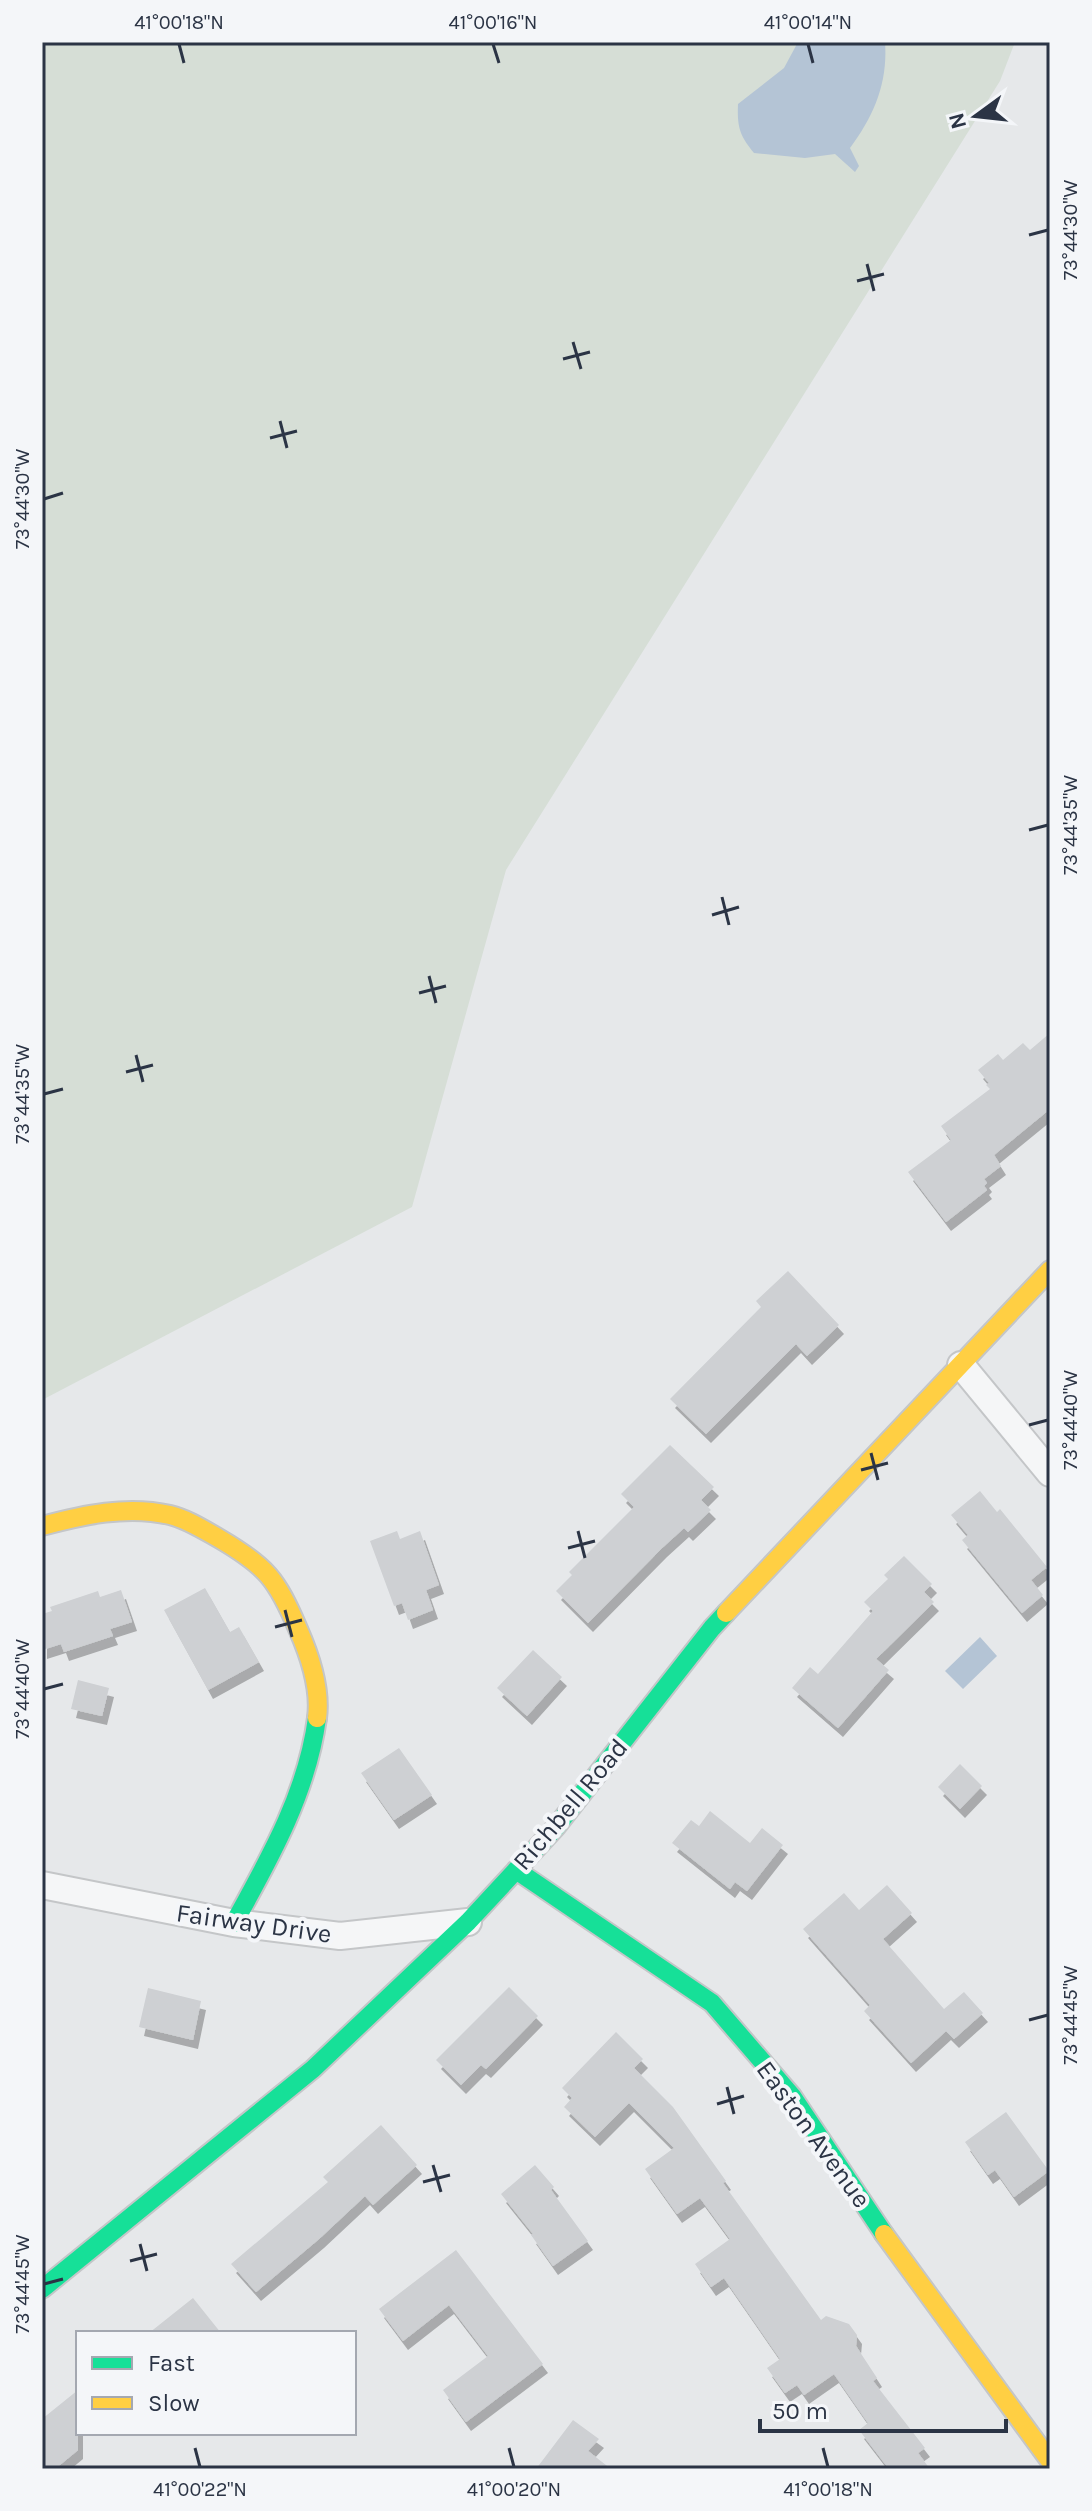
<svg xmlns="http://www.w3.org/2000/svg" width="1092" height="2511" viewBox="0 0 1092 2511" font-family="Karla,sans-serif">
<style>
.green{fill:#d6ded6}
.water{fill:#b4c4d5}
.building{fill:#ced0d3;filter:url(#shadow)}
.lines{fill:none;stroke-linecap:round;stroke-linejoin:round}
.street-casing{stroke:#c4c6c8;stroke-width:30}
.fast-casing{stroke:#c4c6c8;stroke-width:22}
.slow-casing{stroke:#c4c6c8;stroke-width:22}
.street{stroke:#f5f6f7;stroke-width:26}
.fast{stroke:#16e098;stroke-width:18}
.slow{stroke:#ffcf43;stroke-width:18}
.ticks{fill:none;stroke:#2b3445;stroke-width:3}
.labels{text-anchor:middle;stroke-width:8;stroke-linejoin:round;paint-order:stroke}
.street-label{font-size:26px;fill:#2b3445;stroke:#f4f6f9}
.neatline{fill:none;stroke:#2b3445;stroke-width:3}
.ticks-label{font-size:20px;text-anchor:middle;fill:#2b3445}
</style>
<defs>
<filter id="shadow"><feDropShadow dx="5" dy="9" stdDeviation="0" flood-color="#0004"/></filter>
</defs>
<rect width="100%" height="100%" fill="#e6e8ea"/>
<path class="green" d="M 42,42 L 1015,42 L 1000,81 L 506,870 L 412,1207 L 42,1400 Z"/>
<path class="water" d="M 798,42 L 885,42 C 888,83 874,116 850,148 L 859,166 L 855,172 L 835,154 L 805,158 L 754,153 C 740,136 737,128 738,104 L 784,68 Z
M 980,1637 L 997,1656 L 963,1689 L 945,1671 Z"/>
<path class="building" d="M 1050,1033 L 1050,1109 L 994,1155 L 1001,1166 L 984,1179 L 987,1183 L 984,1186 L 987,1190 L 946,1222 L 908,1172 L 951,1140 L 941,1126 L 990,1089 L 986,1085 L 989,1083 L 978,1070 L 998,1054 L 1003,1060 L 1023,1043 L 1030,1050 Z
M 788,1271 L 839,1325 L 807,1356 L 796,1344 L 706,1434 L 670,1399 L 761,1307 L 756,1301 Z
M 670,1445 L 714,1487 L 701,1500 L 711,1510 L 688,1532 L 684,1528 L 662,1548 L 588,1623 L 556,1591 L 572,1575 L 569,1572 L 634,1507 L 621,1494 Z
M 980,1491 L 997,1512 L 1000,1509 L 1047,1567 L 1031,1580 L 1043,1595 L 1022,1613 L 962,1540 L 968,1535 L 951,1515 Z
M 397,1531 L 400,1539 L 420,1531 L 439,1585 L 426,1590 L 433,1610 L 408,1620 L 402,1603 L 394,1606 L 370,1541 Z
M 904,1556 L 932,1584 L 924,1592 L 934,1602 L 876,1659 L 889,1670 L 838,1728 L 792,1688 L 810,1667 L 818,1674 L 873,1611 L 864,1602 L 888,1579 L 884,1575 Z
M 205,1588 L 230,1632 L 239,1627 L 259,1662 L 208,1690 L 164,1610 Z
M 121,1590 L 132,1622 L 110,1629 L 113,1636 L 64,1652 L 61,1644 L 42,1650 L 42,1614 L 52,1611 L 50,1607 L 98,1591 L 100,1597 Z
M 533,1650 L 562,1677 L 527,1716 L 497,1688 Z
M 78,1680 L 109,1688 L 102,1716 L 71,1709 Z
M 399,1748 L 432,1795 L 394,1820 L 361,1773 Z
M 960,1764 L 982,1786 L 960,1809 L 938,1787 Z
M 710,1811 L 750,1843 L 762,1828 L 783,1845 L 747,1891 L 735,1882 L 730,1889 L 672,1843 L 691,1820 L 699,1826 Z
M 887,1885 L 912,1913 L 883,1939 L 944,2009 L 964,1992 L 983,2013 L 954,2039 L 946,2031 L 911,2063 L 864,2011 L 870,2005 L 803,1929 L 844,1893 L 859,1910 Z
M 509,1987 L 538,2016 L 486,2069 L 481,2065 L 461,2085 L 436,2060 Z
M 148,1988 L 201,2001 L 193,2040 L 139,2027 Z
M 616,2032 L 643,2059 L 634,2068 L 673,2107 L 726,2181 L 723,2183 L 821,2320 L 826,2316 L 849,2324 L 857,2335 L 856,2346 L 877,2378 L 873,2381 L 925,2448 L 918,2453 L 930,2469 L 889,2469 L 859,2430 L 868,2423 L 834,2374 L 804,2395 L 797,2385 L 785,2393 L 767,2368 L 780,2359 L 724,2278 L 711,2287 L 695,2264 L 730,2239 L 700,2198 L 677,2214 L 645,2169 L 674,2148 L 629,2103 L 595,2137 L 564,2107 L 572,2098 L 562,2088 Z
M 1006,2112 L 1049,2171 L 1014,2197 L 995,2170 L 988,2175 L 965,2142 Z
M 381,2125 L 417,2165 L 373,2205 L 365,2196 L 319,2239 L 256,2292 L 231,2264 L 328,2182 L 323,2177 Z
M 535,2165 L 554,2187 L 551,2190 L 588,2241 L 553,2266 L 531,2235 L 533,2234 L 501,2194 Z
M 456,2250 L 543,2364 L 466,2422 L 443,2390 L 488,2356 L 449,2305 L 403,2341 L 379,2309 Z
M 193,2298 L 221,2333 L 149,2333 Z
M 78,2390 L 78,2450 L 55,2469 L 42,2469 L 42,2419 Z
M 573,2420 L 599,2439 L 588,2451 L 611,2469 L 536,2469 Z"/>
<g class="lines">
<g class="street-casing">
<path id="street" d="M 961,1365 L 1050,1473
M 42,1885 L 234,1923 L 340,1936 L 468,1922"/>
</g>
<g class="fast-casing">
<path id="fast" d="M 516,1870 L 712,2003 L 792,2096 L 884,2234
M 234,1923 C 270,1858 307,1793 317,1718
M 42,2289 L 313,2069 L 468,1922 L 556,1827 L 712,1628 L 726,1613"/>
</g>
<g class="slow-casing">
<path id="slow" d="M 42,1526 C 83,1515 127,1505 170,1515 C 187,1519 204,1530 220,1539 C 266,1566 277,1579 298,1629 C 310,1656 321,1688 317,1718
M 726,1613 L 1050,1270
M 884,2234 L 1050,2461"/>
</g>
<use href="#street" class="street"/>
<use href="#fast" class="fast"/>
<use href="#slow" class="slow"/>
</g>
<path class="ticks" d="M 179,44 L 184,63M 493,44 L 499,63M 808,44 L 813,63M 1029,235 L 1048,230M 867,264 L 874,291M 857,281 L 884,274M 573,342 L 581,369M 563,359 L 590,352M 280,421 L 287,448M 270,438 L 297,431M 44,499 L 63,493M 1029,830 L 1048,825M 722,897 L 729,925M 712,915 L 739,907M 429,976 L 436,1003M 419,993 L 446,986M 136,1055 L 143,1082M 126,1072 L 153,1065M 44,1094 L 63,1089M 1029,1425 L 1048,1420M 871,1453 L 878,1480M 861,1470 L 888,1463M 578,1531 L 585,1558M 568,1548 L 595,1541M 285,1610 L 292,1637M 275,1627 L 302,1620M 44,1689 L 63,1684M 1029,2020 L 1048,2015M 727,2087 L 734,2114M 717,2104 L 744,2096M 433,2165 L 441,2192M 423,2182 L 450,2175M 140,2244 L 147,2271M 130,2261 L 157,2254M 44,2284 L 63,2279M 195,2448 L 200,2467M 509,2448 L 514,2467M 823,2448 L 828,2467"/>
<g class="labels">
<g class="street-label">
<text transform="translate(570 1804) rotate(-50)" y="9">Richbell Road</text>
<text transform="translate(254 1923) rotate(8)" y="9">Fairway Drive</text>
<text transform="translate(814 2134) rotate(54)" y="9">Easton Avenue</text>
</g>
</g>
<rect width="1092" height="2511" fill="none" stroke="#f4f6f9" stroke-width="88"/>
<rect x="76" y="2331" width="280" height="104" fill="#f4f6f9" stroke="#a4a8b1" stroke-width="2"/>
<rect x="92" y="2357" width="40" height="12" fill="#16e098" stroke="#a4a8b1" stroke-width="2"/>
<text x="148" y="2371" font-size="24" fill="#2b3445">Fast</text>
<rect x="92" y="2397" width="40" height="12" fill="#ffcf43" stroke="#a4a8b1" stroke-width="2"/>
<text x="148" y="2411" font-size="24" fill="#2b3445">Slow</text>
<g transform="translate(976 116) rotate(255)" stroke="#f4f6f9" stroke-width="6" paint-order="stroke">
<path d="M0-6L14 30L0 20L-14 30Z" fill="#2b3445"/>
<text y="-12" font-size="22" font-weight="bold" text-anchor="middle" fill="#2b3445">N</text>
</g>
<path d="M760 2419v12h246v-12" fill="none" stroke="#2b3445" stroke-width="4"/>
<text x="772" y="2419" font-size="24" fill="#2b3445" stroke="#f4f6f9" stroke-width="6" paint-order="stroke">50 m</text>
<rect x="44" y="44" width="1004" height="2423" class="neatline"/>
<g class="ticks-label">
<text x="179" y="29">41°00'18"N</text>
<text x="493" y="29">41°00'16"N</text>
<text x="808" y="29">41°00'14"N</text>
<text transform="translate(1070 230) rotate(-90)" y="7">73°44'30"W</text>
<text transform="translate(22 499) rotate(-90)" y="7">73°44'30"W</text>
<text transform="translate(1070 825) rotate(-90)" y="7">73°44'35"W</text>
<text transform="translate(22 1094) rotate(-90)" y="7">73°44'35"W</text>
<text transform="translate(1070 1420) rotate(-90)" y="7">73°44'40"W</text>
<text transform="translate(22 1689) rotate(-90)" y="7">73°44'40"W</text>
<text transform="translate(1070 2015) rotate(-90)" y="7">73°44'45"W</text>
<text transform="translate(22 2284) rotate(-90)" y="7">73°44'45"W</text>
<text x="200" y="2496">41°00'22"N</text>
<text x="514" y="2496">41°00'20"N</text>
<text x="828" y="2496">41°00'18"N</text>
</g>
</svg>
